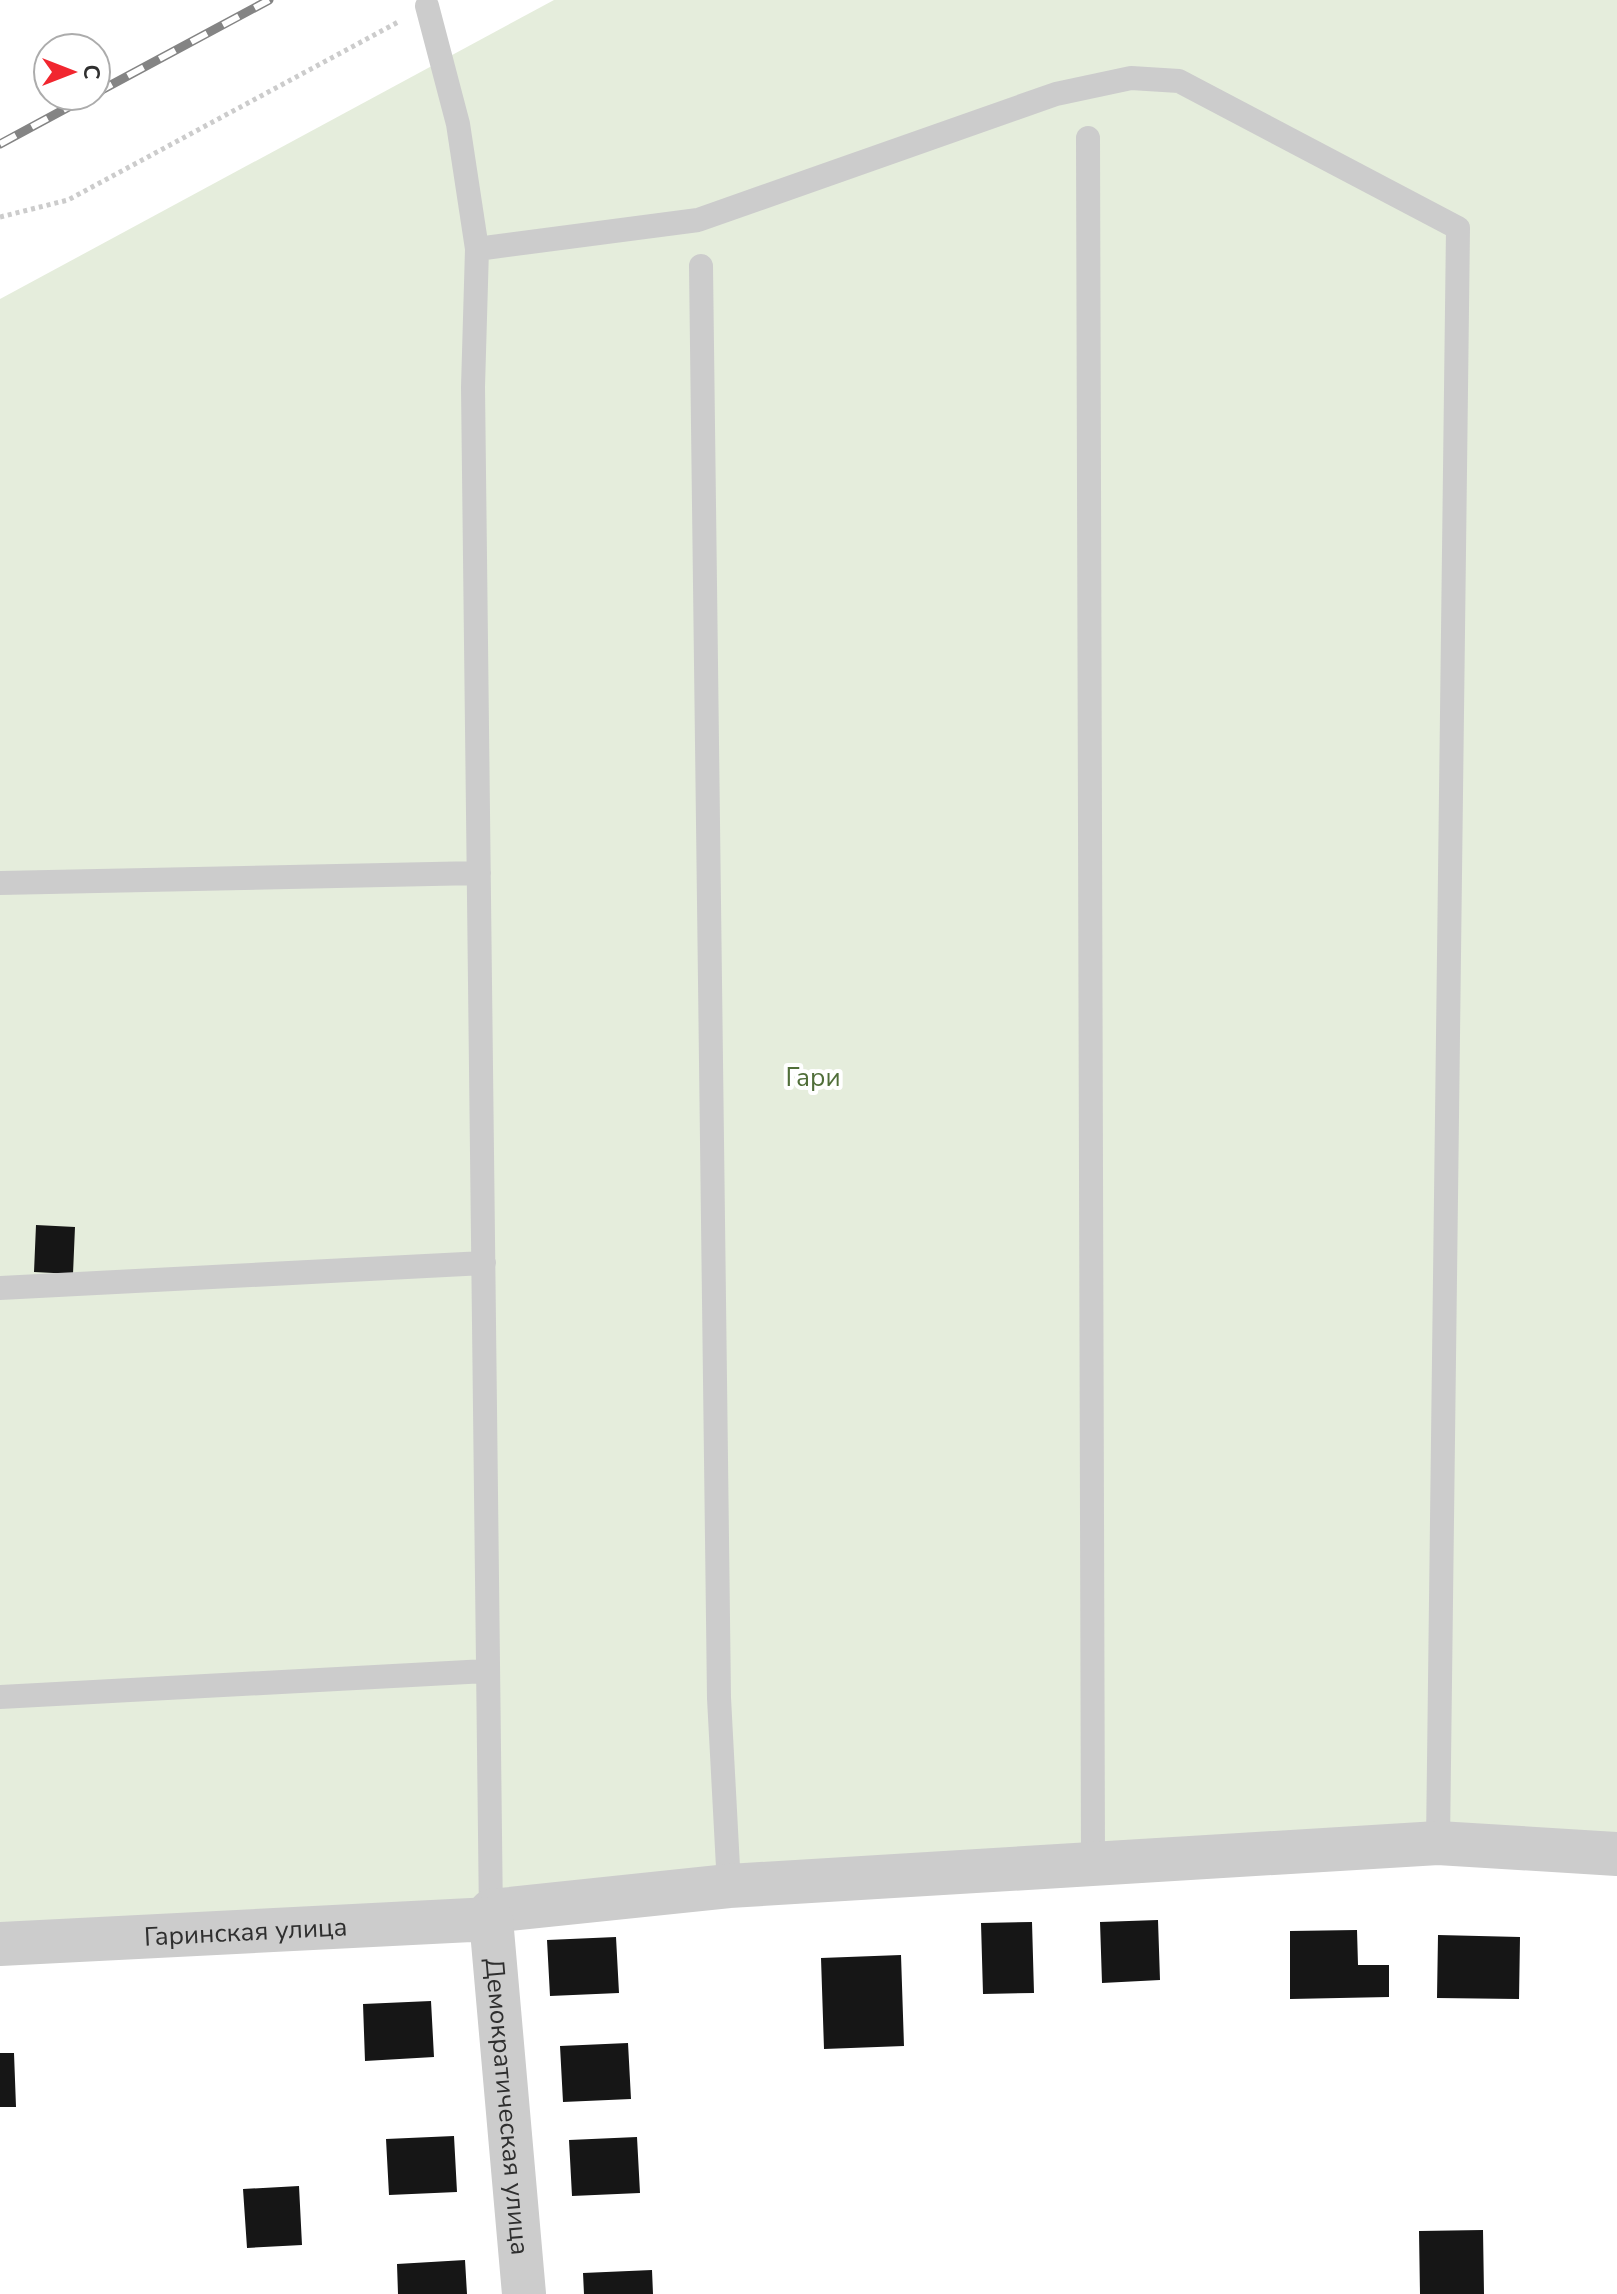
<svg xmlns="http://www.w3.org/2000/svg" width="1617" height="2294" viewBox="0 0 1617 2294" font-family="'Nunito Sans',sans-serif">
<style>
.green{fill:#e5eddc}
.building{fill:#161616}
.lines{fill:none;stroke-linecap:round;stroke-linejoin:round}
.path{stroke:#ccc;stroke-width:5;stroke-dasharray:4 4;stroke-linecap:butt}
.service{stroke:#ccc;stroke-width:24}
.minor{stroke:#ccc;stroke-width:44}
.rail-casing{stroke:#848484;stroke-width:9}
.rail{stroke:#fff;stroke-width:6;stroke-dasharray:18;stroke-linecap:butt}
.labels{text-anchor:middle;stroke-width:8;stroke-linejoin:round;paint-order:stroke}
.park-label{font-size:26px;fill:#506e39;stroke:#fff}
.street-label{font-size:26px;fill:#2f2f2f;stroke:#fff}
</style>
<rect width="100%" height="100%" fill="#fff"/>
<path class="green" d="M 554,0 L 1617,0 L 1617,1844 L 0,1923 L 0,299 Z"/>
<path class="building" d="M 36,1225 L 75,1227 L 73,1274 L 34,1272 Z
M 1158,1920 L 1160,1980 L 1102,1983 L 1100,1922 Z
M 1032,1922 L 1034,1993 L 983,1994 L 981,1923 Z
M 1357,1930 L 1358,1965 L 1389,1965 L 1389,1997 L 1290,1999 L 1290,1931 Z
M 1438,1935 L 1520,1937 L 1519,1999 L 1437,1998 Z
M 616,1937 L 619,1993 L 550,1996 L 547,1940 Z
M 901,1955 L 904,2046 L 824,2049 L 821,1958 Z
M 431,2001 L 434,2057 L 365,2061 L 363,2004 Z
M 628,2043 L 631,2099 L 563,2102 L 560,2046 Z
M 0,2053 L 14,2053 L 16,2107 L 0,2107 Z
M 454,2136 L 457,2192 L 389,2195 L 386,2139 Z
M 637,2137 L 640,2193 L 572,2196 L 569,2140 Z
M 299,2186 L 302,2245 L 247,2248 L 243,2189 Z
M 1483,2230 L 1484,2294 L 1420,2294 L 1419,2231 Z
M 465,2260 L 467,2294 L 398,2294 L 397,2264 Z
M 652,2270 L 653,2294 L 584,2294 L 583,2273 Z"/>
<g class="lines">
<path class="path" d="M 0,217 L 68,200 L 400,21"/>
<path class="service" d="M 427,6 L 458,124 L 477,249 L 473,387 L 491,1919
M 1088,138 L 1093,1861
M 477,249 L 698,220 L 1056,94 L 1131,78 L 1179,81 L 1458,228 L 1438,1843
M 701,266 L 719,1698 L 729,1886
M 0,883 L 479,873
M 0,1288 L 484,1263
M 0,1697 L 486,1671"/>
<g class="minor">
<path d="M 491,1911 L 729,1886 L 1438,1843 L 1617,1854"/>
<path id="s1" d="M 0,1944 L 491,1919 L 524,2294"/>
</g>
<g class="rail-casing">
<path id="rail" d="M 96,93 L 269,0
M 0,144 L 89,96"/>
</g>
<use href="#rail" class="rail"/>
</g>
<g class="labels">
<g class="park-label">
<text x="813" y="1086">Гари</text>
</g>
<g class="street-label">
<text dy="9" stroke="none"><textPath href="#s1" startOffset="246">Гаринская улица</textPath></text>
<text dy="9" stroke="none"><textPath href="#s1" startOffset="680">Демократическая улица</textPath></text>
</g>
</g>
<g transform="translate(72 72) rotate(90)"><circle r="38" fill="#ffffff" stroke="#acacac" stroke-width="2"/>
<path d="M0-6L14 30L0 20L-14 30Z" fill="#f1262f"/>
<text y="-12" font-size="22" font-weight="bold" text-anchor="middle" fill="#2f2f2f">С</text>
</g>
</svg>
